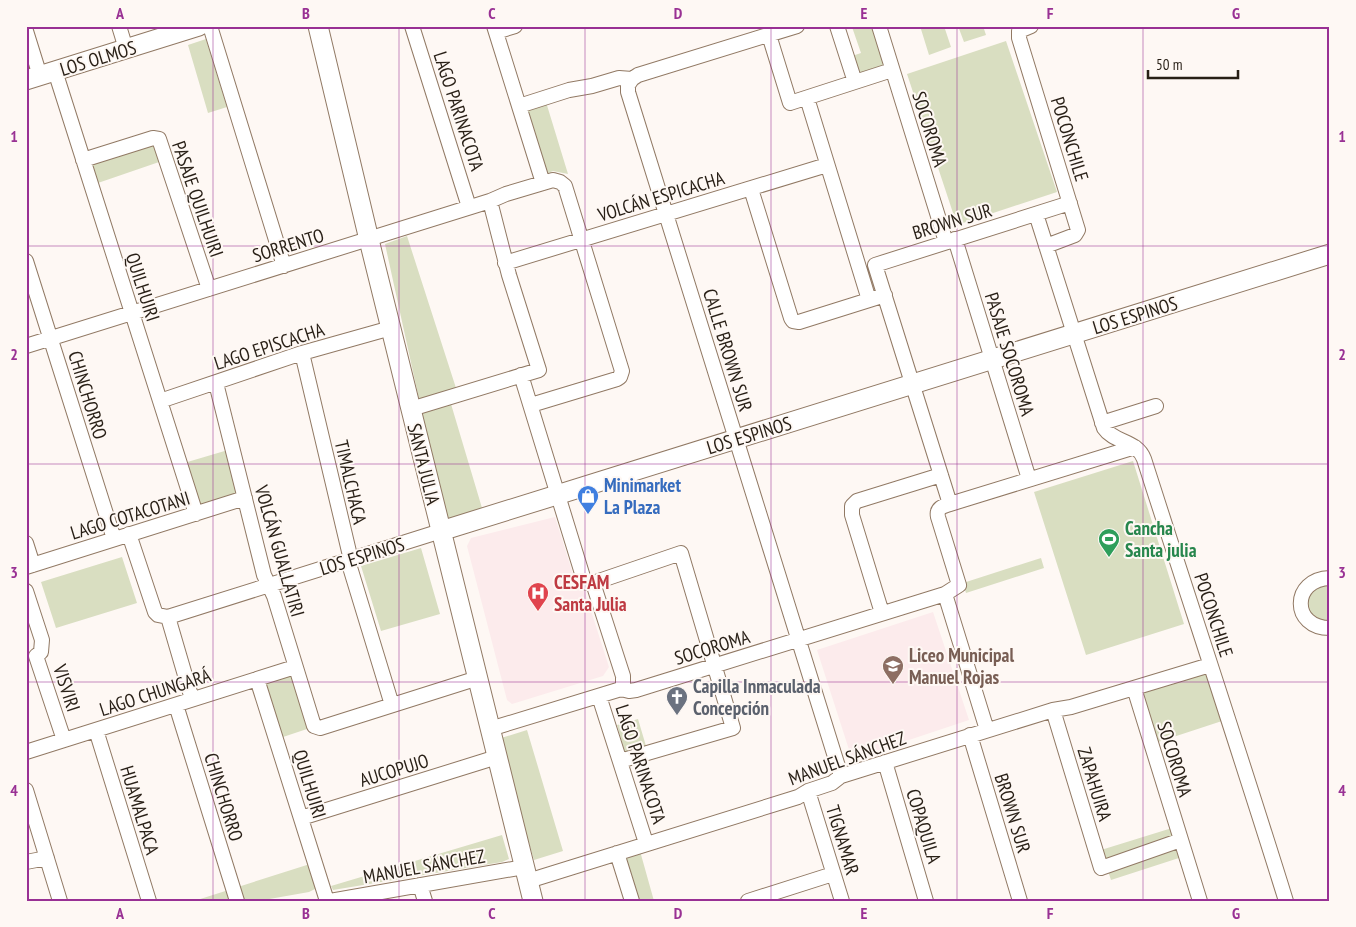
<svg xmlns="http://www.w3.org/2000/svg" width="1356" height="927" viewBox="0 0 1356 927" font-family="'PT Sans Narrow',sans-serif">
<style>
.education{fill:#fcebec}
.green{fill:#d9dec1}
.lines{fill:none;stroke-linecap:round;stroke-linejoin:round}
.street-casing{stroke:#917964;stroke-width:16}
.secondary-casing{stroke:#917964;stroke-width:21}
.street{stroke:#fff;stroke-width:14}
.secondary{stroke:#fff;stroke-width:19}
.grid{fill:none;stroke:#993194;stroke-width:1;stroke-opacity:0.55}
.labels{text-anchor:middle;stroke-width:4;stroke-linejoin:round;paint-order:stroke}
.street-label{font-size:19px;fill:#281f16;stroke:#fef8f4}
.shop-label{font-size:19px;font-weight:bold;fill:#366cbe;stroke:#fef8f4;text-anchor:start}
.leisure-label{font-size:19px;font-weight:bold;fill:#27864d;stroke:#fef8f4;text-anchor:start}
.health-label{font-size:19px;font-weight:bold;fill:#be3a42;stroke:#fef8f4;text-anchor:start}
.education-label{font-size:19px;font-weight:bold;fill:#785e54;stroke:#fef8f4;text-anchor:start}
.worship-label{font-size:19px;font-weight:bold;fill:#5b616d;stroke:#fef8f4;text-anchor:start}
.neatline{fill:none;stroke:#993194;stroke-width:2}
.grid-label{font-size:16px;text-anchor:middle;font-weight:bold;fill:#993194}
</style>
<rect width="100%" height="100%" fill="#fef8f4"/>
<path class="education" d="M 555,517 L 577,587 L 584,589 L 609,667 L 603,676 L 512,704 L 507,700 L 467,546 L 471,538 Z
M 933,612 L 969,720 L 852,759 L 817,650 Z"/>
<path class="green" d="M 874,26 L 888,67 L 859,77 L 852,56 L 861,53 L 852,27 Z
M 920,26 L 944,26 L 951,47 L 929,55 Z
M 958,26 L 983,26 L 986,35 L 964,42 Z
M 206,39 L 227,107 L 208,113 L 188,45 Z
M 1006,41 L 1057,192 L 957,225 L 907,74 Z
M 546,102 L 568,174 L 553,171 L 546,174 L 525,108 Z
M 156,141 L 162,161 L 95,184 L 88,164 Z
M 407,236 L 456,388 L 419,399 L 385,244 Z
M 451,404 L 482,508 L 447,519 L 421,413 Z
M 228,450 L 241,493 L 197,506 L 184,463 Z
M 1133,461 L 1184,624 L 1086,655 L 1034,492 Z
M 421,548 L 440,614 L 381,631 L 361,566 Z
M 122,557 L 137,603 L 56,628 L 41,582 Z
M 1041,558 L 1044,568 L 966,593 L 963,583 Z
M 1330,578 L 1330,628 L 1321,628 L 1301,598 Z
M 1206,670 L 1222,721 L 1155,743 L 1139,692 Z
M 291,673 L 310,728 L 280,738 L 262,683 Z
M 638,719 L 646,746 L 625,753 L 617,725 Z
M 527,730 L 563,851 L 534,860 L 498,739 Z
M 1172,828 L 1182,857 L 1111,880 L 1101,850 Z
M 502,835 L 509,859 L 502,862 L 333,890 L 331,886 Z
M 640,851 L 654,901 L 636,901 L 623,856 Z
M 310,864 L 317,888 L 309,892 L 258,901 L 194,901 Z"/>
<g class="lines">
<g class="street-casing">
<path id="street" d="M 119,26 L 126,49
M 210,26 L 284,266
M 412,26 L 469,207
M 494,26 L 543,183
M 837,26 L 855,82
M 879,26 L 946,242
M 1031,26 L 1019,31 L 1019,38 L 1078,230 L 1075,235 L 1046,246
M 26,31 L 40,76
M 496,32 L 515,26
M 769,35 L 790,103 L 892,70
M 55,71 L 196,514
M 632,79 L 628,85 L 628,92 L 841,776
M 807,98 L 869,300
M 519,106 L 569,90 L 592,86 L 619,78 L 632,79 L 638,75 L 797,26
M 83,160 L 153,138 L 159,139 L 209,289
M 751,189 L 791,318 L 793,321 L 799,322 L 885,295
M 1036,214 L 1104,428 C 1114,443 1137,440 1144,459 C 1191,606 1240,753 1286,901
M 955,239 L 1029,479
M 26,261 L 114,539
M 505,263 L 827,165
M 26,346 L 490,201 L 506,194 L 553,180 L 560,182 L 565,186 L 622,371 L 620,377 L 617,379 L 531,405
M 302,353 L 351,560 L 349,564 L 392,705
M 521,375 L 584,580 L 587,583 L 593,583 L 681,553 L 733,728 L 620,761
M 216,383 L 264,575 L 274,596 L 314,726 L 320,728 L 478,678
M 160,401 L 302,353 L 391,328
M 411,409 L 539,370 L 509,275 L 490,201
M 1102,423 L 1156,406
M 950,504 L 875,265 L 1070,203
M 129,534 L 155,612 L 158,615 L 168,617 L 441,531
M 26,543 L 33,565
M 26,567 L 245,498
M 1330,578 C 1291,579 1291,628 1330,628
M 593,583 L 623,676 L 623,684 L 621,689
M 26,591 L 42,640 L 41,652 L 36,656
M 882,613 L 852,515 L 852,506 L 857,501 L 941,475
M 168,617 L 192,699
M 36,656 L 64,740
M 257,679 L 327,901
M 1134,688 L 1200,901
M 599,696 L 646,843
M 176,705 L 237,901
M 1053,710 L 1101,868 L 1181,840
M 490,729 L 621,689 L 629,691 L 636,690 L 945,594
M 96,730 L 149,901
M 987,730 L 945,594 L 959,585 L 938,517 C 936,508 943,506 950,504 L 1135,447
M 970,735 L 1020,901
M 26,752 L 295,667
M 885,762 L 926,901
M 26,790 L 60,901
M 808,791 L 842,901
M 301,818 L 497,757
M 617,853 L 632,901
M 26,862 L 47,858
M 528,881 L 798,797 L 808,791 L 832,783 L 841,776 L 1053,710 L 1071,707 L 1210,665
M 420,885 L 425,901
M 330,901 L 524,867
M 748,901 L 833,874"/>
</g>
<g class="secondary-casing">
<path id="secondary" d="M 318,26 L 371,248 L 533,901
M 26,80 L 199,26
M 441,531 L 1330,254"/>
</g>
<use href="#street" class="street"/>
<use href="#secondary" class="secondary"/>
</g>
<path class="grid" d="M 213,26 L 213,901M 399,26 L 399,901M 585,26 L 585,901M 771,26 L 771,901M 957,26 L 957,901M 1143,26 L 1143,901M 26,246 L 1330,246M 26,464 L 1330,464M 26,682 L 1330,682"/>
<defs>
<g id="shop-pin" transform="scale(1.125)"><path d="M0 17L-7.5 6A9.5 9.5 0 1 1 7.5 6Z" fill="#3f7fe0" stroke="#fef8f4"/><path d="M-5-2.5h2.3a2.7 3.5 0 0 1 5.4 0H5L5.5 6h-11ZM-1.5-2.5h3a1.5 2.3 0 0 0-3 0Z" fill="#fff"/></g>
<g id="stadium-pin" transform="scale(1.125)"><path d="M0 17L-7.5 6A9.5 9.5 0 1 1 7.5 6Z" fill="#2e9e5b" stroke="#fef8f4"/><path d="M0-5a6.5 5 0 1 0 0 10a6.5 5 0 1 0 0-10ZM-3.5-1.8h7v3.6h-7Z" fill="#fff"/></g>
<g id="hospital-pin" transform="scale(1.125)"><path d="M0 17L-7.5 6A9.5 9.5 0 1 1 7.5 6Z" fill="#e0444e" stroke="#fef8f4"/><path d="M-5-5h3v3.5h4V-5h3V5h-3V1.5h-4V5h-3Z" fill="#fff"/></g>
<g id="school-pin" transform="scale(1.125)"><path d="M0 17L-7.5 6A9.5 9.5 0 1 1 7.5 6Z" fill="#8d6e63" stroke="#fef8f4"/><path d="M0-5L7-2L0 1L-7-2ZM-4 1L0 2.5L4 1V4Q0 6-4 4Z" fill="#fff"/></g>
<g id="church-pin" transform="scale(1.125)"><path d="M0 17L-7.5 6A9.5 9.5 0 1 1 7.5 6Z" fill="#6b7280" stroke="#fef8f4"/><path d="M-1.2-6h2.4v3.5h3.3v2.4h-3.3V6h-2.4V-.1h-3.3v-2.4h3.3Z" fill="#fff"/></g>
</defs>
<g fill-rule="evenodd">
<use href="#shop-pin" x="588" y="496"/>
<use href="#stadium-pin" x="1109" y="539"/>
<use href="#hospital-pin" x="538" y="593"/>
<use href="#school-pin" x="893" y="666"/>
<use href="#church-pin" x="677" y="697"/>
</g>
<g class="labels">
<g class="street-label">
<text transform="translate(98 58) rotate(-17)" y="7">LOS OLMOS</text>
<text transform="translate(459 111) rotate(72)" y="7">LAGO PARINACOTA</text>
<text transform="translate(930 129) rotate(73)" y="7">SOCOROMA</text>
<text transform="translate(1070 139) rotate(73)" y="7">POCONCHILE</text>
<text transform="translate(661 196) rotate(-17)" y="7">VOLCÁN ESPICACHA</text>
<text transform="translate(198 199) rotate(71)" y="7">PASAJE QUILHUIRI</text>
<text transform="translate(952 221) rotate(-17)" y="7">BROWN SUR</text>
<text transform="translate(288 245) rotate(-17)" y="7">SORRENTO</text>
<text transform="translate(143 287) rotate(72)" y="7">QUILHUIRI</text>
<text transform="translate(1135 315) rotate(-17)" y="7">LOS ESPINOS</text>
<text transform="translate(269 346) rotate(-18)" y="7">LAGO EPISCACHA</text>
<text transform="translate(728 350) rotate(73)" y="7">CALLE BROWN SUR</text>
<text transform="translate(1010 354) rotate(73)" y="7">PASAJE SOCOROMA</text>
<text transform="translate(88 395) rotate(73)" y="7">CHINCHORRO</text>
<text transform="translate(749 435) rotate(-17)" y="7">LOS ESPINOS</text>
<text transform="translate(424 464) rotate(76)" y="7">SANTA JULIA</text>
<text transform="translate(351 482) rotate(77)" y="7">TIMALCHACA</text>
<text transform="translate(130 515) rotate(-17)" y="7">LAGO COTACOTANI</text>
<text transform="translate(280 551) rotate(74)" y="7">VOLCÁN GUALLATIRI</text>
<text transform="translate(362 556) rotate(-17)" y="7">LOS ESPINOS</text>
<text transform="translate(1214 615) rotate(72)" y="7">POCONCHILE</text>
<text transform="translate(712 647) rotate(-17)" y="7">SOCOROMA</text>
<text transform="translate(67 688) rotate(72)" y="7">VISVIRI</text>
<text transform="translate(155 692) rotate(-18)" y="7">LAGO CHUNGARÁ</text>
<text transform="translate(847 758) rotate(-20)" y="7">MANUEL SÁNCHEZ</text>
<text transform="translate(1175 759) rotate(73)" y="7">SOCOROMA</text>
<text transform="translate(641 764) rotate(72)" y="7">LAGO PARINACOTA</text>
<text transform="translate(394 770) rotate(-17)" y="7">AUCOPUJO</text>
<text transform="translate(310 784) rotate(73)" y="7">QUILHUIRI</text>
<text transform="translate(1095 784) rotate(73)" y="7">ZAPAHUIRA</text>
<text transform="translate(224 797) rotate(73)" y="7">CHINCHORRO</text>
<text transform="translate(140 810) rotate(73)" y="7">HUAMALPACA</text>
<text transform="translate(1013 813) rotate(73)" y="7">BROWN SUR</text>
<text transform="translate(924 826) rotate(73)" y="7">COPAQUILA</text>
<text transform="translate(843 840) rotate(73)" y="7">TIGNAMAR</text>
<text transform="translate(424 866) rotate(-10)" y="7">MANUEL SÁNCHEZ</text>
</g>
<g class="shop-label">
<text x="604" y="492">Minimarket<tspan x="604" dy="22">La Plaza</tspan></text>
</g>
<g class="leisure-label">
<text x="1125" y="535">Cancha<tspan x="1125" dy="22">Santa julia</tspan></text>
</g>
<g class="health-label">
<text x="554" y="589">CESFAM<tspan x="554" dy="22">Santa Julia</tspan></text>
</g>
<g class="education-label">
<text x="909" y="662">Liceo Municipal<tspan x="909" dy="22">Manuel Rojas</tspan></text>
</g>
<g class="worship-label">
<text x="693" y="693">Capilla Inmaculada<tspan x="693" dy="22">Concepción</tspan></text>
</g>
</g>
<rect width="1356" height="927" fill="none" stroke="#fef8f4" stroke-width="55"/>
<path d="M1148 70v8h90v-8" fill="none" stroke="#281f16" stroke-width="2.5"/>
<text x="1156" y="70" font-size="15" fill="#281f16" stroke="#fef8f4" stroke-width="4" paint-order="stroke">50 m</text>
<rect x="28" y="28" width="1300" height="872" class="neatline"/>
<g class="grid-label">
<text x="120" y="19">A</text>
<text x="306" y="19">B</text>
<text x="492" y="19">C</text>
<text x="678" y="19">D</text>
<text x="864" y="19">E</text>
<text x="1050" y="19">F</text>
<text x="1236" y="19">G</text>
<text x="14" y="142">1</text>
<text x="1342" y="142">1</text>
<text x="14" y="360">2</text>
<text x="1342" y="360">2</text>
<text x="14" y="578">3</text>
<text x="1342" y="578">3</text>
<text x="14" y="796">4</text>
<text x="1342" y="796">4</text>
<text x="120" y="919">A</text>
<text x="306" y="919">B</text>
<text x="492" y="919">C</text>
<text x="678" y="919">D</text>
<text x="864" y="919">E</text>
<text x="1050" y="919">F</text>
<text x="1236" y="919">G</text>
</g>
</svg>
